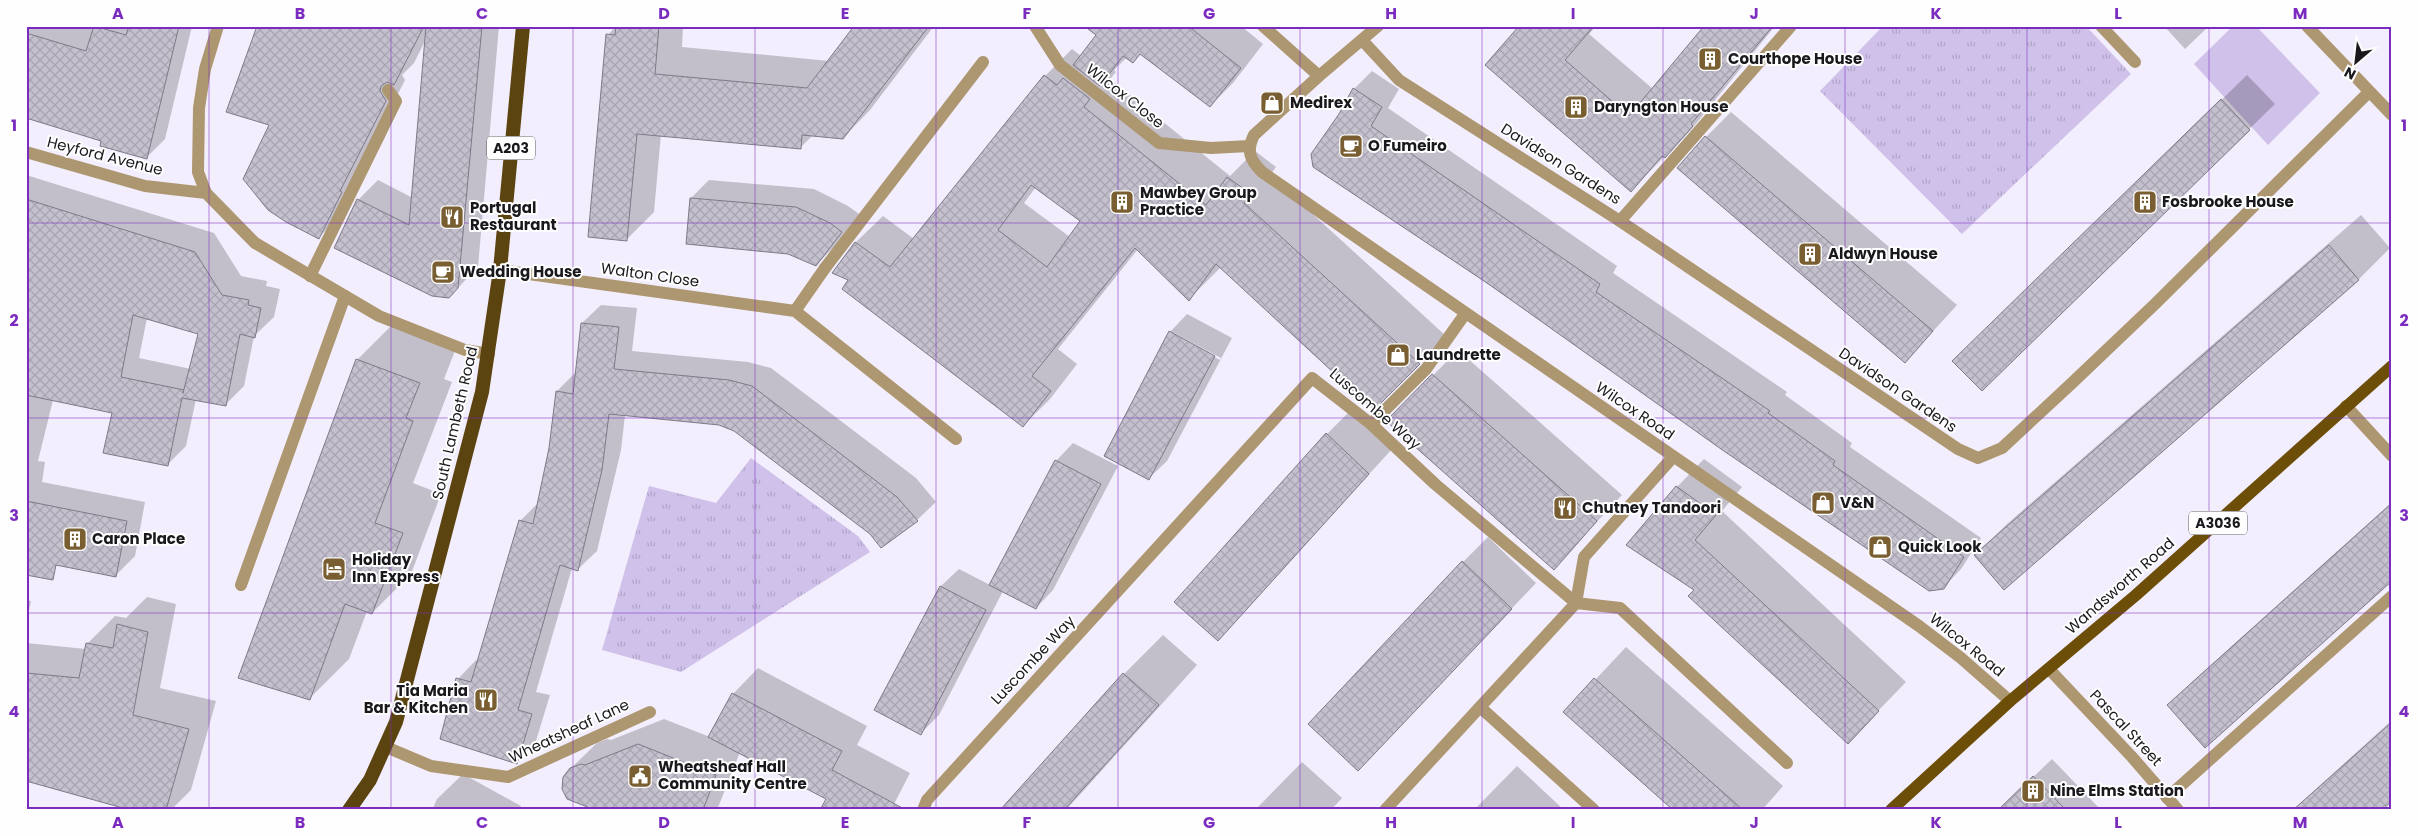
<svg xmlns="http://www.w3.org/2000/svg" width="2418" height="836" viewBox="0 0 2418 836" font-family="Poppins,sans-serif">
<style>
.park{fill:url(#park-tufts)}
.pitch{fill:#cfc1ea}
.shadow{fill:#0003;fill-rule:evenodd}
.building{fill:url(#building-cross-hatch);stroke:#7e7a87;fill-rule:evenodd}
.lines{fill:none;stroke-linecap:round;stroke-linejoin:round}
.service{stroke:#ad9771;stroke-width:12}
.pedestrian{stroke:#ad9771;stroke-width:12}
.minor{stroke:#ad9771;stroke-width:12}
.primary{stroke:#6d4e08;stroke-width:12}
.trunk{stroke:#5c4411;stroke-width:14}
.grid{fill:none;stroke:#7b2cbf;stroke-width:1;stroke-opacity:0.55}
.labels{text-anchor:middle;stroke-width:4;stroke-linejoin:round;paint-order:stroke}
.shield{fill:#fefefe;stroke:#5e5d60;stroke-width:1}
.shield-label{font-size:14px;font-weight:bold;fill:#1a181d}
.poi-label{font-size:15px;font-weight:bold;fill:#1a181d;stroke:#fefefe;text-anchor:start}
.street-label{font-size:15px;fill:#1a181d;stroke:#fefefe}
.neatline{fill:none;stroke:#7b2cbf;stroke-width:2}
.grid-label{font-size:16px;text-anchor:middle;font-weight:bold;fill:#7b2cbf}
</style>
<defs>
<pattern id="park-tufts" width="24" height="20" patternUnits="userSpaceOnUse" patternTransform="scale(1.25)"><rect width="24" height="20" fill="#cfc1ea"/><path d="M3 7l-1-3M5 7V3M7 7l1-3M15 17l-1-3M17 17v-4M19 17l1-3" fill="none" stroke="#b1a5c8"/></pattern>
<pattern id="building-cross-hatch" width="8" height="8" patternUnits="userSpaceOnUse" patternTransform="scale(1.25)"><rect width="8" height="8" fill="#c4c0ce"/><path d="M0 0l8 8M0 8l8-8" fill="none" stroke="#a8a4b0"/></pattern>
</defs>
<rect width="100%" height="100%" fill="#f3eefd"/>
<path class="park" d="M 1883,26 L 2086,26 L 2131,74 L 1962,234 L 1820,91 Z
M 751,458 L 858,536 L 870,552 L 681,672 L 602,650 L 649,486 L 716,503 Z"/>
<path class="pitch" d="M 2233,26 L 2256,26 L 2320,93 L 2268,145 L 2194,64 Z"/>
<path class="shadow" d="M 26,26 L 80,26 L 88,29 L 89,26 L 192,26 L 165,139 L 147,157 L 26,115 Z
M 259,26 L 499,26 L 478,267 L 449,297 L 358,200 L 378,180 L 413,198 L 426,39 L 414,63 L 402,75 L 405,80 L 359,171 L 339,217 L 319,237 L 271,124 Z
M 616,26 L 683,26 L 682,47 L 829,61 L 856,26 L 934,26 L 870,110 L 843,138 L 813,135 L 801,147 L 661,134 L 654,212 L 627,239 L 608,35 Z
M 1104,26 L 1241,26 L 1263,44 L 1233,83 L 1210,106 L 1141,53 L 1127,57 L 1114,70 L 1116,72 L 1110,79 L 1230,176 L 1255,151 L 1276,167 L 1270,175 L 1446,336 L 1374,408 L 1221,267 L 1189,299 L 1138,249 L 1058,349 L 1077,364 L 1050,399 L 1023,426 L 850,279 L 834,272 L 856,242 L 883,216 L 914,239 L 1045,76 L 1072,49 L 1081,56 ZM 1036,187 L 1082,221 L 1070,237 L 1024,203 Z
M 1520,26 L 1596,26 L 1589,34 L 1653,89 L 1705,26 L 1775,26 L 1690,131 L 1631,190 Z
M 2164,26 L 2209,26 L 2185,49 Z
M 1372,71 L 1399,89 L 1388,108 L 1617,266 L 1613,273 L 1787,392 L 1785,395 L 1852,443 L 1850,447 L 1981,538 L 1961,569 L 1943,588 L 1929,590 L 1404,226 L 1340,115 L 1354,89 Z
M 2247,75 L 2275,104 L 1982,389 L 1979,336 Z
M 1731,112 L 1957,305 L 1905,362 L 1706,137 Z
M 26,175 L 214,233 L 241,276 L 267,281 L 266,286 L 280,289 L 274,317 L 254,336 L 244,386 L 225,405 L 196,399 L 186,446 L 167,465 L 114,412 L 53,400 L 38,461 L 45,462 L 42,482 L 145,502 L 135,556 L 116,575 L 26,557 ZM 147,318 L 200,333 L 191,369 L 139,358 Z
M 709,180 L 814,189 L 848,206 L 859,214 L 834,247 L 816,265 L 691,198 Z
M 2361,215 L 2390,248 L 2359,279 L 2005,588 L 1975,555 L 2007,524 Z
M 601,305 L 637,308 L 632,351 L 748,362 L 771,368 L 916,478 L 936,502 L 917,520 L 871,533 L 734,430 L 719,424 L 625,415 L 621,450 L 597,551 L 578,569 L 572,568 L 536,692 L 550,695 L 535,744 L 517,762 L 458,679 L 476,660 L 479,661 L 520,521 L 539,502 L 551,448 L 557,391 L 576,372 L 582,323 Z
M 1187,314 L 1232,338 L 1167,461 L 1149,478 L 1170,332 ZM 1174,333 L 1221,358 L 1220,360 L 1174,336 Z
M 397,320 L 458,343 L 444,379 L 452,382 L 413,483 L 441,494 L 411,574 L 372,613 L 367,611 L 349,659 L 310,698 L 357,360 Z
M 1458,350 L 1622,495 L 1554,568 L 1388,421 Z
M 1352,409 L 1393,448 L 1218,640 L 1327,434 Z
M 1073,443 L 1118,466 L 1053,590 L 1036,608 L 1003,591 L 939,715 L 921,733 L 941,586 L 959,569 L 990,585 L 1056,461 Z
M 1704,459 L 1742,487 L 1722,511 L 1906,682 L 1848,742 L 1696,589 L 1677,487 Z
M 2392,502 L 2392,579 L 2168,705 L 2194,680 Z
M 1488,537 L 1536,583 L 1383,744 L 1463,562 Z
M 147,597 L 176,604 L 160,688 L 216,701 L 191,790 L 171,810 L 135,810 L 26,779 L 26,643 L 86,649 L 87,644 L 115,616 L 126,618 Z
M 26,600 L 31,601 L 26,625 Z
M 1163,635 L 1197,665 L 1066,810 L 1001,810 L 1124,674 Z
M 1626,647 L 1783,786 L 1762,810 L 1675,810 L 1565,712 Z
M 758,668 L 867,726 L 857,745 L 910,773 L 891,810 L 828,798 L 740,752 L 717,810 L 599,810 L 571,768 L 597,743 L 607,739 L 611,740 L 664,719 L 710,737 L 733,694 Z
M 2392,720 L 2392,799 L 2380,810 L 2293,810 Z
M 2052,759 L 2101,810 L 1999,810 Z
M 1302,762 L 1342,798 L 1331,810 L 1255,810 Z
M 1517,766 L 1564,810 L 1474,810 Z
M 463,774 L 521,806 L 520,810 L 432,810 L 437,799 Z"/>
<path class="building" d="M 94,26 L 126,35 L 129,26 L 179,26 L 147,159 L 100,146 L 101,141 L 26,118 L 26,33 L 86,51 Z
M 257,26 L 424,26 L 394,85 L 387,82 L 381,86 L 380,91 L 386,101 L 340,191 L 342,192 L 319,239 L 286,222 L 268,210 L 243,179 L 269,125 L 226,112 Z
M 426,26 L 482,26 L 458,288 L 449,298 L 432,296 L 334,248 L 357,199 L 409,225 Z
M 616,26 L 659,26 L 655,74 L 807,88 L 854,26 L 929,26 L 843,139 L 802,135 L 801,149 L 637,134 L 627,241 L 588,237 L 606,34 L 615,35 Z
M 1084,26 L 1188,26 L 1241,68 L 1210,107 L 1140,54 L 1133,63 L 1123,56 L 1100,86 L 1073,65 L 1096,35 Z
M 1519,26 L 1594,26 L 1565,60 L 1629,116 L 1704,26 L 1773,26 L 1691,124 L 1693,126 L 1665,158 L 1662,156 L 1631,192 L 1485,65 Z
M 1044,75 L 1057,85 L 1063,78 L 1090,99 L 1084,107 L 1206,205 L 1227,177 L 1251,194 L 1244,203 L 1420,364 L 1374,410 L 1216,264 L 1189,301 L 1135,248 L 1032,376 L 1051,391 L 1023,427 L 842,289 L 848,280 L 832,273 L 855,242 L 890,267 ZM 1031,185 L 1080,221 L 1047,267 L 998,230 Z
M 1353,88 L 1382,107 L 1371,126 L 1600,284 L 1596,292 L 1770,411 L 1768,413 L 1835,461 L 1833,465 L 1964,557 L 1944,589 L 1929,591 L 1721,449 L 1490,285 L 1313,167 L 1311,154 L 1339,114 Z
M 2221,99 L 2250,130 L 1982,391 L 1952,361 Z
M 1705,136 L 1933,331 L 1905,363 L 1677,168 Z
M 690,198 L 796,207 L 830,223 L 842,232 L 816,266 L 788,254 L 686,244 Z
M 26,199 L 195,252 L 222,295 L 249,300 L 248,305 L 261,308 L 255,338 L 240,334 L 226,406 L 182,398 L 168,466 L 103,453 L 112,413 L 26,395 ZM 133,315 L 198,334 L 183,393 L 184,390 L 121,377 Z
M 2329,245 L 2359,280 L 2004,590 L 1974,555 Z
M 581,323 L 619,327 L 614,369 L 729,380 L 752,386 L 897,497 L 918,521 L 881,548 L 870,534 L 734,431 L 719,425 L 609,414 L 602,470 L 578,571 L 560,565 L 518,710 L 532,714 L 517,764 L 440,739 L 456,678 L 471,682 L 519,520 L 533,524 L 549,448 L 556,391 L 573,394 Z
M 1169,331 L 1215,356 L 1149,480 L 1104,456 Z
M 356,359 L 420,383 L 406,418 L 413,421 L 375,523 L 403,533 L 372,614 L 345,604 L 310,700 L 238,678 Z
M 1432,374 L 1597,521 L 1554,570 L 1386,421 Z
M 1326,433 L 1369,474 L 1218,641 L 1174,602 Z
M 1055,460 L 1101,484 L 1036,609 L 989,585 Z
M 1676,486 L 1716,515 L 1695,540 L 1879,711 L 1848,744 L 1688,596 L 1694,590 L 1626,545 Z
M 26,501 L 127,521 L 116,577 L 56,565 L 53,580 L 26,575 Z
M 2392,503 L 2392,581 L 2205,748 L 2167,705 Z
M 1462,561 L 1512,609 L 1358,771 L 1308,724 Z
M 940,586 L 986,610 L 921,735 L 874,710 Z
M 117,624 L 148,632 L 133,715 L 189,729 L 166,810 L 130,810 L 26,781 L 26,673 L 79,678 L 86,643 L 113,648 Z
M 1123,673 L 1159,705 L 1064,810 L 1000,810 Z
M 1594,678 L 1743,810 L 1673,810 L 1563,712 Z
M 732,693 L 842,751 L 832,770 L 906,810 L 820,810 L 826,799 L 708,737 Z
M 2392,722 L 2392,801 L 2382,810 L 2293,810 Z
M 638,744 L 716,775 L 703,810 L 595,810 L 567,799 L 562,789 L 563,777 L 570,768 L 581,764 L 585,765 Z
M 2033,776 L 2066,810 L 1998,810 Z"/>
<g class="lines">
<path class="service" d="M 825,268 L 983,62
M 310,276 L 396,101 L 388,90
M 241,585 L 345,296
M 1576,603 L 1620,608 L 1787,763
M 1480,707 L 1594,810
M 2167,798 L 2392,596"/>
<path class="pedestrian" d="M 1035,26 L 1060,65 L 1159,143 L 1211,148 L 1249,146
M 2101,26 L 2135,62
M 1620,221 L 1791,26
M 1371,424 L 1426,369 L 1465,314
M 1576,603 L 1584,557 L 1673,457"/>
<path class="minor" d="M 218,26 L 205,69 L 199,108 L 198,172 L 206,193 L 255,243 L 379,316 L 465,350 L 489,354
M 1263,26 L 1319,76
M 1378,26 L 1319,76 L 1254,135 C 1246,151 1250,160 1262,172 L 1919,626 L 1961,658 L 2010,701
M 2307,26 L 2392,115
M 1362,40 L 1399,80 L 1620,221 L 1958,449 L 1978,458 L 2002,448 L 2072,383 L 2155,304 L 2369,92
M 26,152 L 145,186 L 206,193
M 500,270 L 795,311 L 956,439
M 795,311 L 825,268
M 2346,406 L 2392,456
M 2049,669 L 2132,757 L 2178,810
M 386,747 L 431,766 L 508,777 L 650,712
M 923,810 L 927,800 L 1312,378 L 1371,424 L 1435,484 L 1576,603 L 1385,810"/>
<path class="primary" d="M 1891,810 L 2010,701 L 2136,595 L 2392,366"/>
<path class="trunk" d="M 349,810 L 370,780 L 396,722 L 482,392 L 500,270 L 523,26"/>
</g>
<path class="grid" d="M 209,26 L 209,810M 391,26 L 391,810M 573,26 L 573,810M 755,26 L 755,810M 936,26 L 936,810M 1118,26 L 1118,810M 1300,26 L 1300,810M 1482,26 L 1482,810M 1663,26 L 1663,810M 1845,26 L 1845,810M 2027,26 L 2027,810M 2209,26 L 2209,810M 26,223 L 2392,223M 26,418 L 2392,418M 26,613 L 2392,613"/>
<defs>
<g id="building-square" transform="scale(1.25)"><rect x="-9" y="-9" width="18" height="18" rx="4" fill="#785e30" stroke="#fefefe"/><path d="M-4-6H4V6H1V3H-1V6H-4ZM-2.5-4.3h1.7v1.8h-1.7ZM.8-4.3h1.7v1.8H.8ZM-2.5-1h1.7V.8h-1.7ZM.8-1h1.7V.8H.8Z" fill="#fff"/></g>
<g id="shop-square" transform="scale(1.25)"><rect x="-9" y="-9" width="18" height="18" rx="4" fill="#785e30" stroke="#fefefe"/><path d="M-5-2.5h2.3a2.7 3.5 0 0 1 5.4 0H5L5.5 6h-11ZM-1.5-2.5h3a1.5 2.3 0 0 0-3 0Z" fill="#fff"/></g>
<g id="cafe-square" transform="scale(1.25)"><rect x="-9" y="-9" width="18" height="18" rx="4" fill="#785e30" stroke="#fefefe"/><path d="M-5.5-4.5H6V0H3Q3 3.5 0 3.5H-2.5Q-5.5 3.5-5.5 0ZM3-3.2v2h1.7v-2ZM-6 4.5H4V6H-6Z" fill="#fff"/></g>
<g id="restaurant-square" transform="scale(1.25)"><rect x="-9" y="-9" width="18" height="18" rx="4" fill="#785e30" stroke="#fefefe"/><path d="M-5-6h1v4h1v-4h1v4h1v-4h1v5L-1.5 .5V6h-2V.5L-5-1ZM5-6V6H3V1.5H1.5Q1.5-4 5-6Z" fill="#fff"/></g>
<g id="hotel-square" transform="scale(1.25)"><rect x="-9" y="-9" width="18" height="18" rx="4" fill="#785e30" stroke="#fefefe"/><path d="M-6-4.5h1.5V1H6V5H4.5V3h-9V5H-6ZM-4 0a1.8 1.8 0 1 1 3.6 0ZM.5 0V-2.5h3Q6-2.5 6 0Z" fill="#fff"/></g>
<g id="civic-square" transform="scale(1.25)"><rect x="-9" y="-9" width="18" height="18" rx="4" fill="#785e30" stroke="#fefefe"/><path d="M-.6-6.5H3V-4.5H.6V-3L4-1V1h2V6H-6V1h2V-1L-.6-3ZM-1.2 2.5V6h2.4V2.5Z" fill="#fff"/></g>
</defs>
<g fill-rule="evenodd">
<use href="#building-square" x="1710" y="59"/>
<use href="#shop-square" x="1272" y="103"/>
<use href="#building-square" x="1576" y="107"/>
<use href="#cafe-square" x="1351" y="146"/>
<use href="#building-square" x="1122" y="202"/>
<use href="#building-square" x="2145" y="202"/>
<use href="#restaurant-square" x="452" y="217"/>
<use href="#building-square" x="1810" y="254"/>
<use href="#cafe-square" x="443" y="272"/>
<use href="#shop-square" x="1398" y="355"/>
<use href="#shop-square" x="1823" y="503"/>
<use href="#restaurant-square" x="1565" y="508"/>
<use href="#building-square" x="75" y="539"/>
<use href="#shop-square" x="1880" y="547"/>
<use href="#hotel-square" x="334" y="569"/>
<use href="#restaurant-square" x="486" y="700"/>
<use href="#civic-square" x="640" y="776"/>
<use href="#building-square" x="2033" y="791"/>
</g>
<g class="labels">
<g class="shield">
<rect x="487" y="136.5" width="48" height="23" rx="4"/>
<rect x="2189" y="511.5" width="58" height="23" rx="4"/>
</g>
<g class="shield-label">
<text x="511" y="153">A203</text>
<text x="2218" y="528">A3036</text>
</g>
<g class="poi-label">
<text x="1728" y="64">Courthope House</text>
<text x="1290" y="108">Medirex</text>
<text x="1594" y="112">Daryngton House</text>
<text x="1368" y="151">O Fumeiro</text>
<text x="1140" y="198">Mawbey Group<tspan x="1140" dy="17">Practice</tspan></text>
<text x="2162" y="207">Fosbrooke House</text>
<text x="470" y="213">Portugal<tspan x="470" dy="17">Restaurant</tspan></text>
<text x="1828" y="259">Aldwyn House</text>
<text x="460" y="277">Wedding House</text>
<text x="1416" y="360">Laundrette</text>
<text x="1840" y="508">V&amp;N</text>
<text x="1582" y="513">Chutney Tandoori</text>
<text x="92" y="544">Caron Place</text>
<text x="1898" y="552">Quick Look</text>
<text x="352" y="565">Holiday<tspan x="352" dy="17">Inn Express</tspan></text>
<text x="468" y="696" text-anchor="end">Tia Maria<tspan x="468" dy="17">Bar &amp; Kitchen</tspan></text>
<text x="658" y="772">Wheatsheaf Hall<tspan x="658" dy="17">Community Centre</tspan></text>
<text x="2050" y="796">Nine Elms Station</text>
</g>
<g class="street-label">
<text transform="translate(1125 96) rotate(38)" y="5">Wilcox Close</text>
<text transform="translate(105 156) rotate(14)" y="5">Heyford Avenue</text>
<text transform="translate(1561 164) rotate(32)" y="5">Davidson Gardens</text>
<text transform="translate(650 275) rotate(8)" y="5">Walton Close</text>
<text transform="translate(1898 390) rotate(34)" y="5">Davidson Gardens</text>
<text transform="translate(1375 409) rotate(41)" y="5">Luscombe Way</text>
<text transform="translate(1635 411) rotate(34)" y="5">Wilcox Road</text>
<text transform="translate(455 423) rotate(-77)" y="5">South Lambeth Road</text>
<text transform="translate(2120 586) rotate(-41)" y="5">Wandsworth Road</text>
<text transform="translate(1967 645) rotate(39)" y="5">Wilcox Road</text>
<text transform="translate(1033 660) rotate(-47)" y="5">Luscombe Way</text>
<text transform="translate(2126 728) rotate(47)" y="5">Pascal Street</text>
<text transform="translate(569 731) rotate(-25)" y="5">Wheatsheaf Lane</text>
</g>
</g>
<rect width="2418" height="836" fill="none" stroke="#fefefe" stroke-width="55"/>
<g transform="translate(2356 62) rotate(208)" stroke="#fefefe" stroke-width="4" paint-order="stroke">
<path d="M0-4L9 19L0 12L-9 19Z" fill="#1a181d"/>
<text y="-8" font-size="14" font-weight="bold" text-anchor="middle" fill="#1a181d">N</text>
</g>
<rect x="28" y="28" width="2362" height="780" class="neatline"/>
<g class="grid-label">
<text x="118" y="19">A</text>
<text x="300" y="19">B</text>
<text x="482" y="19">C</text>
<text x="664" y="19">D</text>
<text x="845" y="19">E</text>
<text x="1027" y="19">F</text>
<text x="1209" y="19">G</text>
<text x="1391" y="19">H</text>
<text x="1573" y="19">I</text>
<text x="1754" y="19">J</text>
<text x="1936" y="19">K</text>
<text x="2118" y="19">L</text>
<text x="2300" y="19">M</text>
<text x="14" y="131">1</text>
<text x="2404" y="131">1</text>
<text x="14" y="326">2</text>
<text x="2404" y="326">2</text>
<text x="14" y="521">3</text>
<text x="2404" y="521">3</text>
<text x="14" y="717">4</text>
<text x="2404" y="717">4</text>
<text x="118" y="828">A</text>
<text x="300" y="828">B</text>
<text x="482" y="828">C</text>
<text x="664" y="828">D</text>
<text x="845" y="828">E</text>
<text x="1027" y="828">F</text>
<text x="1209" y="828">G</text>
<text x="1391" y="828">H</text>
<text x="1573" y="828">I</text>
<text x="1754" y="828">J</text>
<text x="1936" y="828">K</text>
<text x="2118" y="828">L</text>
<text x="2300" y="828">M</text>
</g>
</svg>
